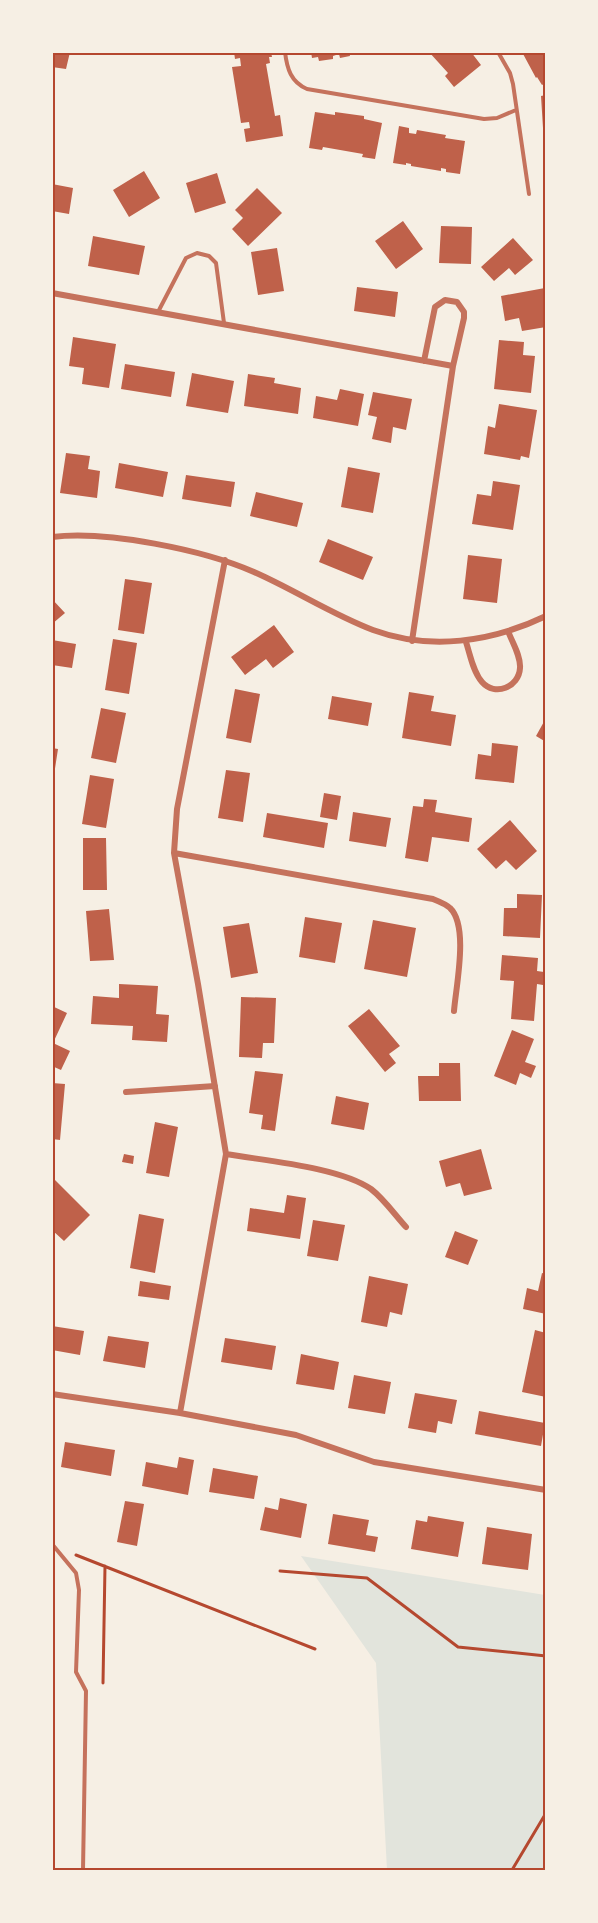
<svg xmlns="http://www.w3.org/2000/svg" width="598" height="1923" viewBox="0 0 598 1923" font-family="Quicksand,sans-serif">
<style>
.green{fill:#e2e4dc}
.building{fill:#bf614a}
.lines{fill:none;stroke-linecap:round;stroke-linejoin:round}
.path{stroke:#b5482f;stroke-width:3}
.service{stroke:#c5725c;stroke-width:4}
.minor{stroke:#c5725c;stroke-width:6}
.neatline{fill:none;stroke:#b5482f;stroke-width:2}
</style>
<rect width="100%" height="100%" fill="#f6efe4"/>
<path class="green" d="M 301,1556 L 545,1595 L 545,1870 L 387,1870 L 376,1663 Z"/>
<path class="building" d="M 52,52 L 70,52 L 66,69 L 52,67 Z
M 234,52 L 271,52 L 272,57 L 269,57 L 270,63 L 266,64 L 275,116 L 280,115 L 283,136 L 246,142 L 244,129 L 250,128 L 249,122 L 241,123 L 232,67 L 241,66 L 240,58 L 235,59 Z
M 311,52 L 349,52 L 350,56 L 340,58 L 339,54 L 333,56 L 333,59 L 319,61 L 318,57 L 312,58 Z
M 429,52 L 471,52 L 481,65 L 454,87 L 445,76 L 448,73 Z
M 522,52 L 546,52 L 546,83 L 542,85 L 537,77 L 536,78 Z
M 546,95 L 546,127 L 543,128 L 541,96 Z
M 315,112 L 335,115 L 335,112 L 364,116 L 364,119 L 382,123 L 375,159 L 362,157 L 363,154 L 323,147 L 322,150 L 309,148 Z
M 399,126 L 409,128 L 409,133 L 416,134 L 417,130 L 446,135 L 445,138 L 465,141 L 460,174 L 446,172 L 446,169 L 441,168 L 441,171 L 411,166 L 411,164 L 406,163 L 406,165 L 393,163 Z
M 144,171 L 160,198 L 129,217 L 113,190 Z
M 217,173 L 226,203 L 195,213 L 186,183 Z
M 52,184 L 73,188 L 69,214 L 52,211 Z
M 257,188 L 282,213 L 248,246 L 232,229 L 243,218 L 235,210 Z
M 403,221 L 423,249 L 396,269 L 375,241 Z
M 441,226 L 472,227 L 471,264 L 439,263 Z
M 93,236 L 145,246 L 139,275 L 88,266 Z
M 513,238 L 533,260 L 515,275 L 509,268 L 494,281 L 481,267 Z
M 277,248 L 284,291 L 258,295 L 251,252 Z
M 357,287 L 398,292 L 395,317 L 354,311 Z
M 545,288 L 546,327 L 522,331 L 519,318 L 505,321 L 501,296 Z
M 73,337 L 116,344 L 109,388 L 82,384 L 84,368 L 69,366 Z
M 499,340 L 524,342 L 523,355 L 535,356 L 531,393 L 494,389 Z
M 125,364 L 175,372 L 171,397 L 121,389 Z
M 192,373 L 234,381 L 228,413 L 186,406 Z
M 248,374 L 275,378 L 274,383 L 301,388 L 298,414 L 244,406 Z
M 340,389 L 364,394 L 358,426 L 313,418 L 316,396 L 337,400 Z
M 373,392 L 412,399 L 406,430 L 393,427 L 391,443 L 372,439 L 377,417 L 368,415 Z
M 499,404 L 537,410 L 529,458 L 521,456 L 520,460 L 484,454 L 488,426 L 495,428 Z
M 66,453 L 90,456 L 88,469 L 100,471 L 97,498 L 60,493 Z
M 119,463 L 168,472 L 163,497 L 115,488 Z
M 348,467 L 380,473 L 373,513 L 341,507 Z
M 186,475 L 235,482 L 231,507 L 182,499 Z
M 493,481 L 520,485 L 513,530 L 472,524 L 477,494 L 491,496 Z
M 256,492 L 303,503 L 297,527 L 250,516 Z
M 328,539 L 373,557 L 363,580 L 319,562 Z
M 468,555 L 502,559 L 497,603 L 463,599 Z
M 125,579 L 152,583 L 144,634 L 118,630 Z
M 52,599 L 65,613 L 52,624 Z
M 274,625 L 294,652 L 273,668 L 266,659 L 245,675 L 231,657 Z
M 113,639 L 137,643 L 129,694 L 105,690 Z
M 52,640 L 76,644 L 72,668 L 52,665 Z
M 235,689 L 260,694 L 251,743 L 226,738 Z
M 409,692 L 434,696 L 431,711 L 456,715 L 451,746 L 402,738 Z
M 332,696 L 372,703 L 368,726 L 328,719 Z
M 101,708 L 126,713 L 116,763 L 91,758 Z
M 546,718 L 546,742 L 536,736 Z
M 492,743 L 518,746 L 514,783 L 475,779 L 478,754 L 491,756 Z
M 52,748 L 58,749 L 54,775 L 52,775 Z
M 226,770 L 250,773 L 243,822 L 218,818 Z
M 90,775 L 114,779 L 106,828 L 82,824 Z
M 324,793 L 341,796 L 337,820 L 320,817 Z
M 424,799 L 437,800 L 435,812 L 472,818 L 469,842 L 432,837 L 428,862 L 405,858 L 413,806 L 423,807 Z
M 353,812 L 391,818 L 386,847 L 349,841 Z
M 267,813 L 328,823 L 324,848 L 263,837 Z
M 510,820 L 537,851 L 516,870 L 506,860 L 496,869 L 477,849 Z
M 83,838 L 106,838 L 107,890 L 83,890 Z
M 517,894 L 542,895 L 540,938 L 503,936 L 504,908 L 517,908 Z
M 109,909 L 114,960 L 90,961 L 86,911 Z
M 305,917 L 342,923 L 335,963 L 299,957 Z
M 373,920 L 416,928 L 407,977 L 364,969 Z
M 249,923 L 258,973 L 231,978 L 223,927 Z
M 502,955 L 538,958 L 537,971 L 544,972 L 543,985 L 537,984 L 534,1021 L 511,1019 L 514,981 L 500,980 Z
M 119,984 L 158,986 L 156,1014 L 169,1015 L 167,1042 L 132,1040 L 133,1026 L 91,1024 L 93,996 L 119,998 Z
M 241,997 L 276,998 L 274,1043 L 263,1043 L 262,1058 L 239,1057 Z
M 52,1006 L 67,1013 L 53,1043 L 70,1051 L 61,1070 L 52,1066 Z
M 369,1009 L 400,1046 L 389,1054 L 396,1063 L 385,1072 L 348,1026 Z
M 512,1030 L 534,1039 L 525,1062 L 536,1066 L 531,1078 L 520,1073 L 516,1085 L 494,1076 Z
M 439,1063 L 460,1063 L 461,1101 L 419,1101 L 418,1076 L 439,1076 Z
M 255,1071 L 283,1074 L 275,1131 L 261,1129 L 263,1115 L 249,1113 Z
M 52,1083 L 65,1084 L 60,1140 L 52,1139 Z
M 336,1096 L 369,1103 L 364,1130 L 331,1124 Z
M 155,1122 L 178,1127 L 169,1177 L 146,1173 Z
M 481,1149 L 492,1189 L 464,1196 L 460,1183 L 446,1187 L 439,1161 Z
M 124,1154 L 134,1156 L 133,1164 L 122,1162 Z
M 52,1177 L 90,1215 L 64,1241 L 52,1230 Z
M 287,1195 L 306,1198 L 300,1239 L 247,1231 L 250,1208 L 284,1213 Z
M 139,1214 L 164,1219 L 155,1273 L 130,1268 Z
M 313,1220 L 345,1225 L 338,1261 L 307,1256 Z
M 455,1231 L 478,1240 L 468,1265 L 445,1257 Z
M 542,1273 L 546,1274 L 546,1314 L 523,1309 L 527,1288 L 538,1291 Z
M 369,1276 L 408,1284 L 402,1315 L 390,1312 L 387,1327 L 361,1322 Z
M 140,1281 L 171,1286 L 169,1300 L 138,1296 Z
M 52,1326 L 84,1331 L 80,1355 L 52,1350 Z
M 535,1330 L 546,1333 L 546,1397 L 522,1392 Z
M 108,1336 L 149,1342 L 145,1368 L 103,1361 Z
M 225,1338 L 276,1346 L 272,1370 L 221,1362 Z
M 301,1354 L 339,1362 L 334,1390 L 296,1384 Z
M 354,1375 L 391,1382 L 385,1414 L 348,1408 Z
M 415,1393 L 457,1400 L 452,1424 L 438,1421 L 436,1433 L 408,1428 Z
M 479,1411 L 545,1423 L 541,1446 L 475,1434 Z
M 65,1442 L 115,1450 L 111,1476 L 61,1467 Z
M 179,1457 L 194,1460 L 188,1495 L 142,1486 L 146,1462 L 177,1468 Z
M 213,1468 L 258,1476 L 254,1499 L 209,1492 Z
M 280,1498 L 307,1504 L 301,1538 L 260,1530 L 265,1507 L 278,1510 Z
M 125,1501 L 144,1504 L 137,1546 L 117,1542 Z
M 333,1514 L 369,1520 L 366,1535 L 378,1537 L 375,1552 L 328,1544 Z
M 428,1516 L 464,1522 L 458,1557 L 411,1549 L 416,1520 L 427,1522 Z
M 487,1527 L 532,1534 L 528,1570 L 482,1564 Z"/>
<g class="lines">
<path class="path" d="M 76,1555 L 315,1649
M 280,1571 L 367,1578 L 458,1647 L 546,1656
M 103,1683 L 105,1566
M 512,1870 L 546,1813"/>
<path class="service" d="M 285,52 C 287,69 291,82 307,89 L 484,119 L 497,118 L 516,110
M 498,52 L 510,73 L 513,84 L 529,194
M 158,312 L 186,258 L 197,253 L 209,256 L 216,263 L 224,323
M 52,1544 L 76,1573 L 79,1590 L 76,1672 L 86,1691 L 83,1870"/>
<path class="minor" d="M 52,293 L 453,366
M 52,537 C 106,530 204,550 254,572 C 293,589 333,615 373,630 C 430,651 492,642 546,616
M 412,641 L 453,366 L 464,318 L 464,312 L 457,302 L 445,300 L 435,307 L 424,361
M 466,642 C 470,654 473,672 482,682 C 495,697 519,687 520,668 C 521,656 512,642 508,631
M 174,853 L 433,899 C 438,901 446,904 450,908 C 469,926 456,986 454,1011
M 126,1092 L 215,1086
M 226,1154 C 266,1161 339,1167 371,1189 C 384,1199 395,1215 406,1227
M 52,1394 L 180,1413 L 296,1435 L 374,1462 L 546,1490
M 180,1413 L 226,1154 L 198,984 L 174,853 L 177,809 L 225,560"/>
</g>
<rect width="598" height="1923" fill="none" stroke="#f6efe4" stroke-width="108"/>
<rect x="54" y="54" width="490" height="1815" class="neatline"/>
</svg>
